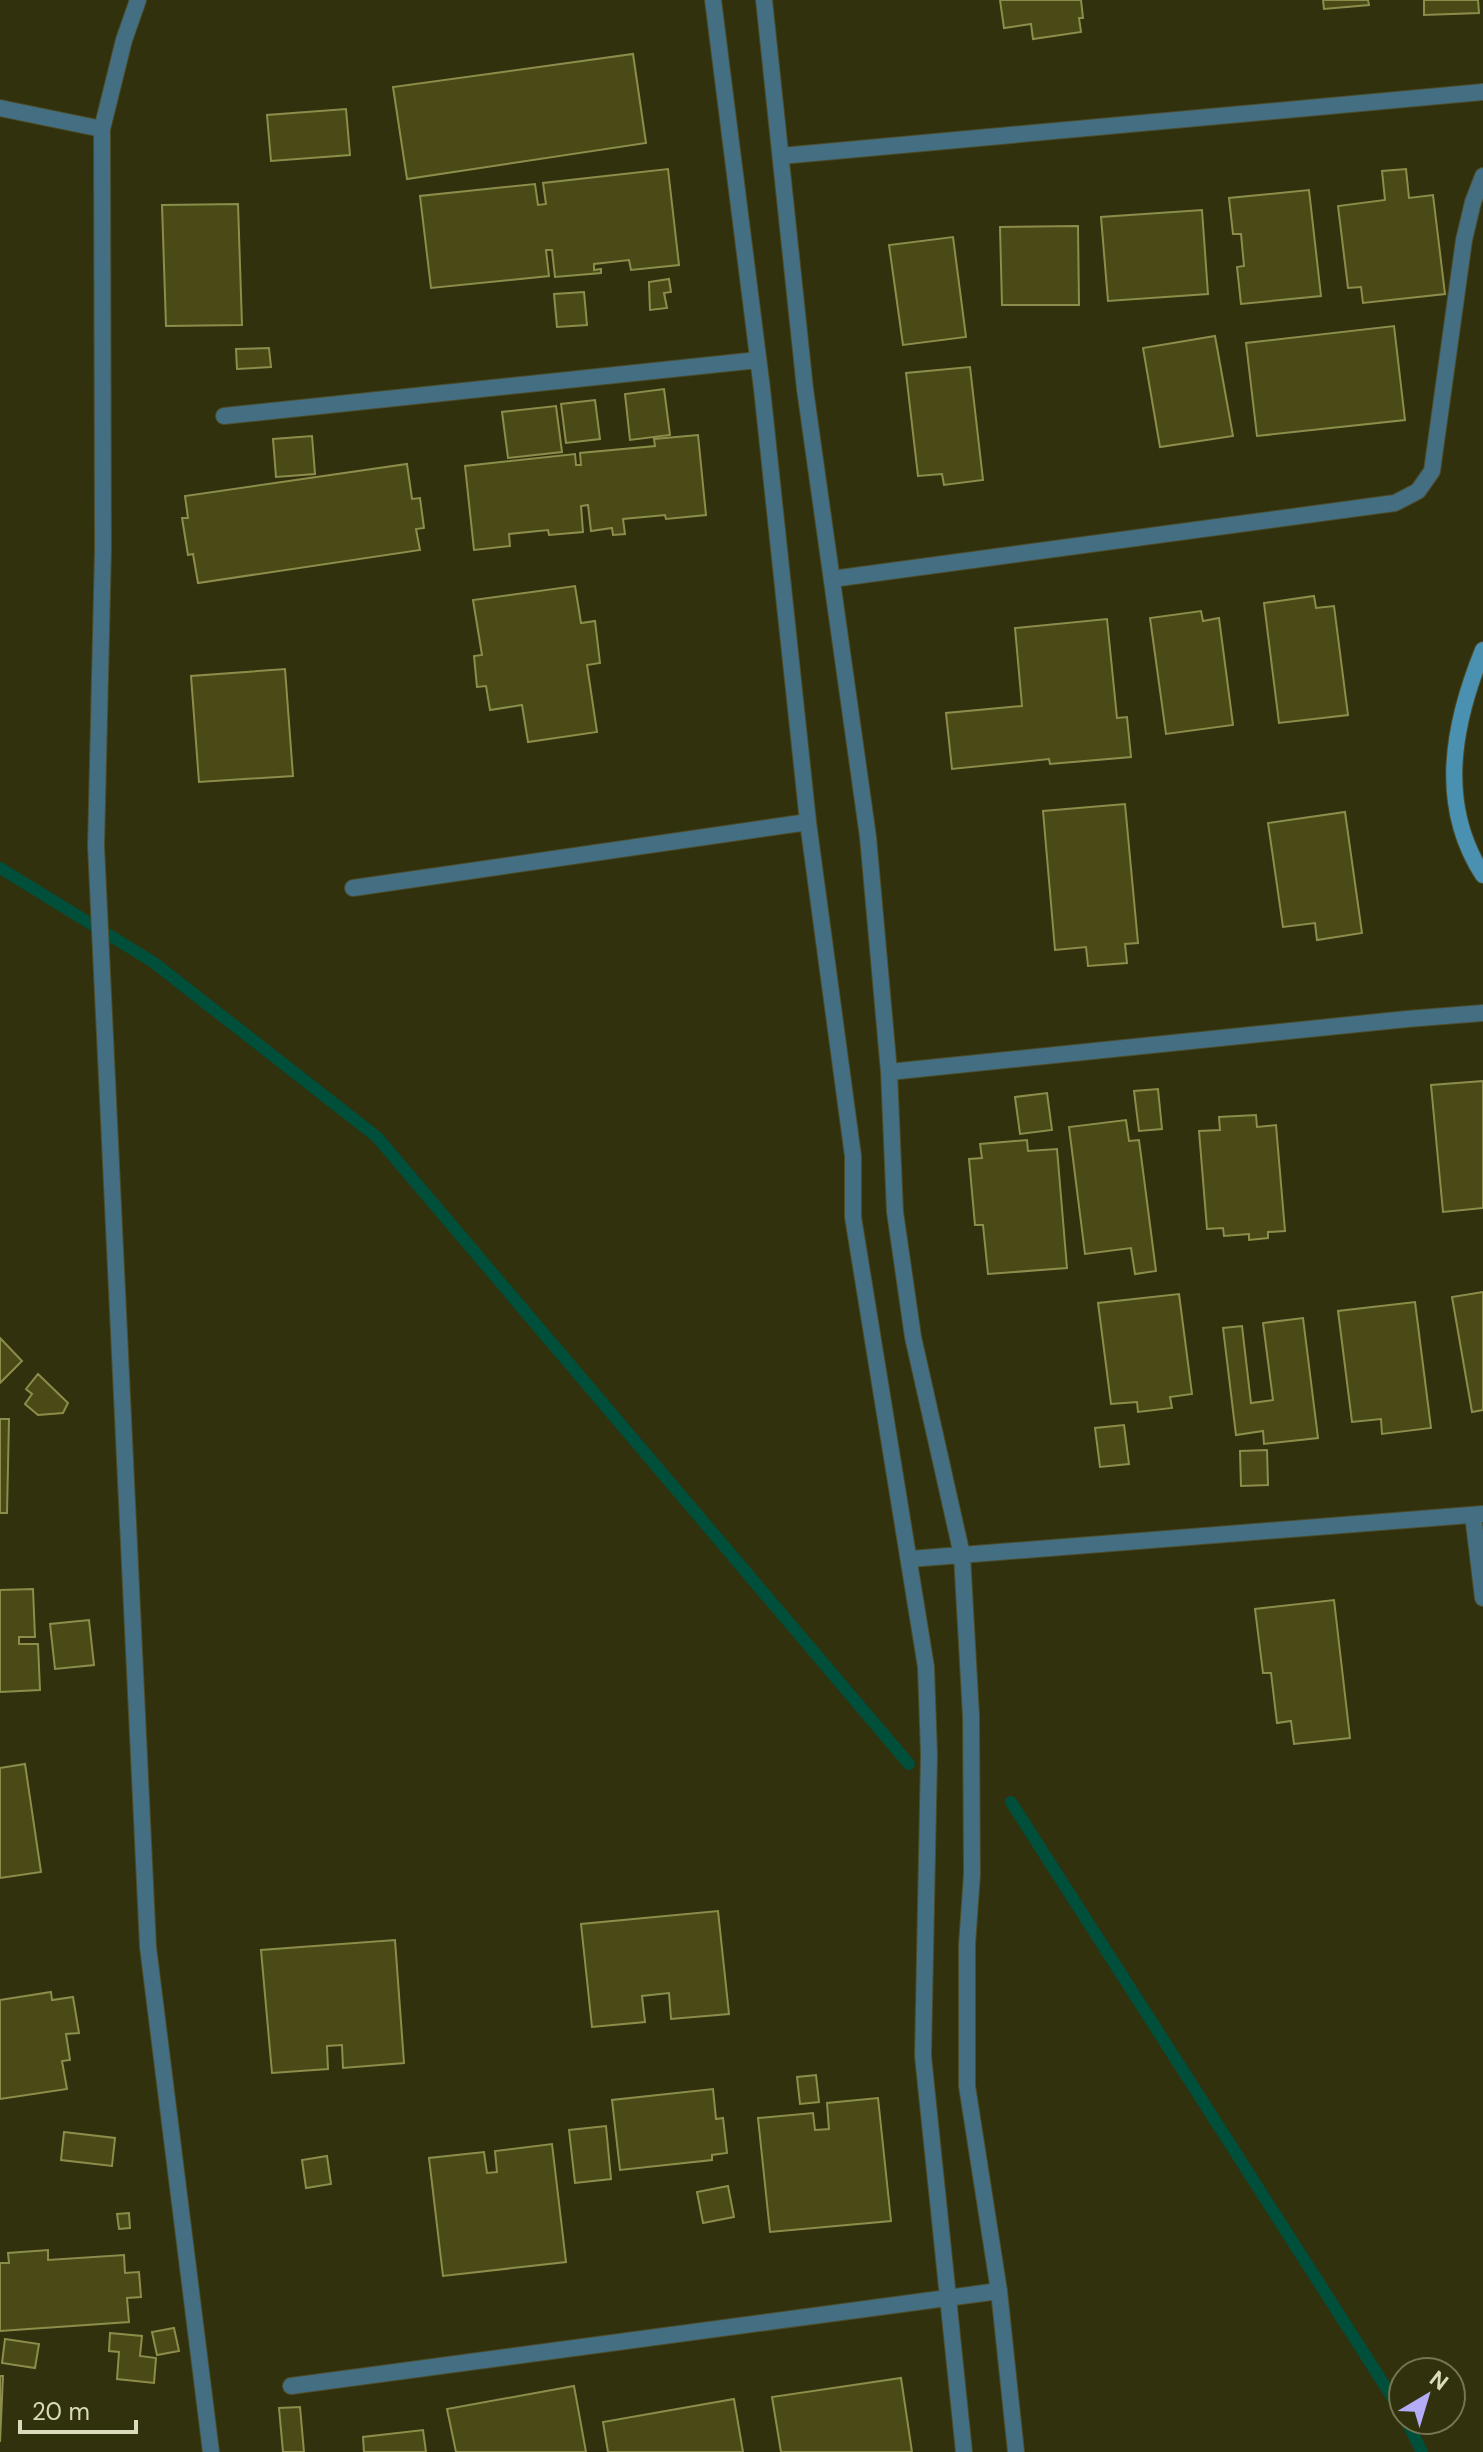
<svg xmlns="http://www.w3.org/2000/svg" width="1483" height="2452" viewBox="0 0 1483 2452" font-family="'DM Sans',sans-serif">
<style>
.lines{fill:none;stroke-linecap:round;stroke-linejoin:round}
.stream{stroke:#004f3b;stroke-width:12}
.building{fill:#4a4a17;stroke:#8c8d4b;stroke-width:2}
.lane-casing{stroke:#4c4c29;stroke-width:18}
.street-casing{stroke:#4c4c29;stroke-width:18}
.secondary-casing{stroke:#4c4c29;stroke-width:18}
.lane{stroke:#446e82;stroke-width:16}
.street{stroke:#446e82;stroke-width:16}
.secondary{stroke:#4a91b1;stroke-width:16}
</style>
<rect width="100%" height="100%" fill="#31310d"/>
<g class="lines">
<path class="stream" d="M 0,868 L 153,962 L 377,1137 L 909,1764
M 1011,1802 L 1403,2414
M 1406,2420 L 1422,2452"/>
</g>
<path class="building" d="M 1000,0 L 1081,0 L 1083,18 L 1079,18 L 1081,32 L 1033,39 L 1031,24 L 1004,28 Z
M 1323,0 L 1368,0 L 1369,5 L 1324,9 Z
M 1424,0 L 1478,0 L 1479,13 L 1424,15 Z
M 633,54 L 646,143 L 407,179 L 393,87 Z
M 346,109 L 350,155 L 271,161 L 267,115 Z
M 668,169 L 679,265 L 631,270 L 629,260 L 594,264 L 594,270 L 601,269 L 601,273 L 555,277 L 552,250 L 546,250 L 549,276 L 431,288 L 420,196 L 535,184 L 538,205 L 546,204 L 543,183 Z
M 1406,169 L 1409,198 L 1433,195 L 1445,294 L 1363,303 L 1361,287 L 1348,288 L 1338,206 L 1385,200 L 1382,171 Z
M 1309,190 L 1321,296 L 1241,304 L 1237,267 L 1244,266 L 1241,234 L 1233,234 L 1229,198 Z
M 238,204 L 242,325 L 166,326 L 162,205 Z
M 1202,210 L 1208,294 L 1108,301 L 1101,217 Z
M 1078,226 L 1079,305 L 1002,305 L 1000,227 Z
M 953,237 L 966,337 L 903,345 L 889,245 Z
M 669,279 L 671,292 L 664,293 L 667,308 L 650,310 L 649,282 Z
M 584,292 L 587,325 L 557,327 L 554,294 Z
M 1394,326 L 1405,420 L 1257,436 L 1246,343 Z
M 1215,336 L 1233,436 L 1160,447 L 1143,348 Z
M 269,348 L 271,367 L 237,369 L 236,349 Z
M 970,367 L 983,480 L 944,485 L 942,474 L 918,476 L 906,373 Z
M 664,389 L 670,435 L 630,440 L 625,394 Z
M 595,400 L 600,439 L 566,443 L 561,404 Z
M 556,406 L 562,452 L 508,458 L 502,412 Z
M 698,435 L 706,515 L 666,519 L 665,515 L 623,519 L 625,534 L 613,535 L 612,528 L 591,531 L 588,505 L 581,506 L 583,532 L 549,535 L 548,530 L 509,534 L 510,546 L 474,550 L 465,466 L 575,454 L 576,465 L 581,465 L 580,453 L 655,446 L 654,439 Z
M 312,436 L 315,474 L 276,477 L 273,439 Z
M 407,464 L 412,499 L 420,498 L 424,528 L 416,529 L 420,550 L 198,583 L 193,554 L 188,555 L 182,518 L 188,518 L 185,496 Z
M 575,586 L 581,623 L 595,621 L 600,663 L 587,665 L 597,732 L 528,742 L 522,705 L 490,710 L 486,686 L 477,687 L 474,656 L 482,655 L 473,600 Z
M 1314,596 L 1316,608 L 1334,606 L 1348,715 L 1279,723 L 1264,603 Z
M 1201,611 L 1203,621 L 1219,618 L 1233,725 L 1166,734 L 1150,618 Z
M 1107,619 L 1117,718 L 1127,717 L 1131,757 L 1050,764 L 1049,759 L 952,769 L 946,713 L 1022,706 L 1015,628 Z
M 285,669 L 293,776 L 199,782 L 191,676 Z
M 1125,804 L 1138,943 L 1125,944 L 1127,963 L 1088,966 L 1086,947 L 1055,950 L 1043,811 Z
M 1345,812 L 1362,933 L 1317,940 L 1315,923 L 1283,927 L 1268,823 Z
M 1483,1081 L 1483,1208 L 1443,1212 L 1431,1085 Z
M 1158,1089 L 1162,1129 L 1139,1131 L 1134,1091 Z
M 1047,1093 L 1052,1130 L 1020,1134 L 1015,1097 Z
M 1256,1115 L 1257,1127 L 1276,1125 L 1285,1231 L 1268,1232 L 1268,1238 L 1249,1240 L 1249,1234 L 1224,1236 L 1223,1228 L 1207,1229 L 1199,1131 L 1220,1130 L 1219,1117 Z
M 1126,1120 L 1129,1141 L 1139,1140 L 1156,1271 L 1135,1274 L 1131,1248 L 1085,1254 L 1069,1127 Z
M 1027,1140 L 1028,1151 L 1057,1149 L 1067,1268 L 988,1274 L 983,1225 L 975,1225 L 969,1159 L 982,1158 L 980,1144 Z
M 1483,1292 L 1483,1410 L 1472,1412 L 1452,1297 Z
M 1179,1294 L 1192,1394 L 1170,1397 L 1172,1408 L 1138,1412 L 1137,1402 L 1111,1404 L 1098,1303 Z
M 1415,1302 L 1431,1428 L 1382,1434 L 1381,1419 L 1352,1422 L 1338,1311 Z
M 1303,1318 L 1318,1438 L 1264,1444 L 1263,1431 L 1236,1435 L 1223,1328 L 1242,1326 L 1251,1403 L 1273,1400 L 1263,1323 Z
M 0,1338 L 22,1361 L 0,1383 Z
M 38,1374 L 68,1403 L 63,1413 L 38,1415 L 25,1404 L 32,1394 L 26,1389 Z
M 0,1419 L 9,1419 L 7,1513 L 0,1513 Z
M 1124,1425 L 1129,1464 L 1100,1467 L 1095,1428 Z
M 1267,1450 L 1268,1485 L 1241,1486 L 1240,1451 Z
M 33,1589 L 35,1637 L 19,1637 L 19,1644 L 38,1644 L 40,1690 L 0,1692 L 0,1590 Z
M 1334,1600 L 1350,1738 L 1294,1744 L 1291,1721 L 1277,1723 L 1271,1673 L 1263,1673 L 1255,1609 Z
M 89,1620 L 94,1665 L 55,1669 L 50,1624 Z
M 25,1764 L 41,1872 L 0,1878 L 0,1768 Z
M 718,1911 L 729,2014 L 671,2019 L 669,1993 L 642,1996 L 645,2022 L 592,2027 L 581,1924 Z
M 395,1940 L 404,2063 L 343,2068 L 342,2045 L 327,2046 L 328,2069 L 272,2073 L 261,1950 Z
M 51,1992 L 52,2000 L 73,1997 L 79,2033 L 66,2034 L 70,2060 L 62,2061 L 67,2089 L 0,2099 L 0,2000 Z
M 816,2075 L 819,2102 L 800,2104 L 797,2077 Z
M 713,2089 L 716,2119 L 723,2118 L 727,2153 L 712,2155 L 712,2160 L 620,2170 L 612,2100 Z
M 878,2098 L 891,2221 L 770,2232 L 758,2118 L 813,2113 L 815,2130 L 829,2129 L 827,2103 Z
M 606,2126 L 611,2179 L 575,2183 L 569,2130 Z
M 64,2132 L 115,2138 L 112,2166 L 61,2160 Z
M 552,2144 L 566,2262 L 443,2276 L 429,2158 L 484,2152 L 487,2173 L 497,2172 L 495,2151 Z
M 327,2156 L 331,2184 L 306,2188 L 302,2160 Z
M 728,2186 L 734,2217 L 703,2223 L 697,2192 Z
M 129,2213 L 130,2228 L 119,2229 L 117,2214 Z
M 48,2250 L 48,2260 L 124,2255 L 125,2273 L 139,2272 L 141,2297 L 127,2298 L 129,2322 L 0,2331 L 0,2263 L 9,2263 L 8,2253 Z
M 174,2328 L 179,2351 L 157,2355 L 152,2332 Z
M 110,2333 L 142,2336 L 140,2356 L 156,2358 L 154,2383 L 117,2379 L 119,2352 L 109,2351 Z
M 5,2339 L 39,2344 L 35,2368 L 2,2363 Z
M 0,2376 L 3,2376 L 0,2442 Z
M 901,2378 L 912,2452 L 781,2452 L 772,2397 Z
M 574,2386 L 586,2452 L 456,2452 L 447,2409 Z
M 734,2399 L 743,2452 L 608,2452 L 603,2422 Z
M 300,2407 L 304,2452 L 283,2452 L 279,2408 Z
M 423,2430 L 426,2452 L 364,2452 L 363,2437 Z"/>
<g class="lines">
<g class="lane-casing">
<path id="lane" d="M 1473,1515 L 1483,1598"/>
</g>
<g class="street-casing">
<path id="street" d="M 138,0 L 124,40 L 102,129 L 103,550 L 96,846 L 148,1947 L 211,2452
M 713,0 L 762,389 L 808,822 L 853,1156 L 853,1217 L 926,1667 L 929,1755 L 923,2056 L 964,2452
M 764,0 L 805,389 L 868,837 L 889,1072 L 895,1212 L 913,1337 L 962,1555 L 971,1716 L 972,1874 L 967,1945 L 967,2086 L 999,2291 L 1016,2452
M 0,108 L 102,129
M 781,156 L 1483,92
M 224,416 L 758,360
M 832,579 L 1395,503 L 1418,491 L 1432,471 L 1464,240 L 1473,202 L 1483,176
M 353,888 L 808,822
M 889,1072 L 1407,1019 L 1483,1013
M 910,1559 L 1483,1514
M 291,2386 L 999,2291"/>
</g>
<g class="secondary-casing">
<path id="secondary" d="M 1483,650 C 1453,724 1437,804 1483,875"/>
</g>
<use href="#lane" class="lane"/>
<use href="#street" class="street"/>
<use href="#secondary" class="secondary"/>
</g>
<g transform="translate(1427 2396) rotate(38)"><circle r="38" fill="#31310d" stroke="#757552" stroke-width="2"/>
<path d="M0-6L14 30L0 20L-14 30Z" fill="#b5acf8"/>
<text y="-12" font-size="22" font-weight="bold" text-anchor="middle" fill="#dadbba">N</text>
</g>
<path d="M20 2420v12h116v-12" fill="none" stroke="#dadbba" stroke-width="4"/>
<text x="32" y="2420" font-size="24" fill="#dadbba" stroke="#31310d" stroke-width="6" paint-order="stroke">20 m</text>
</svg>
